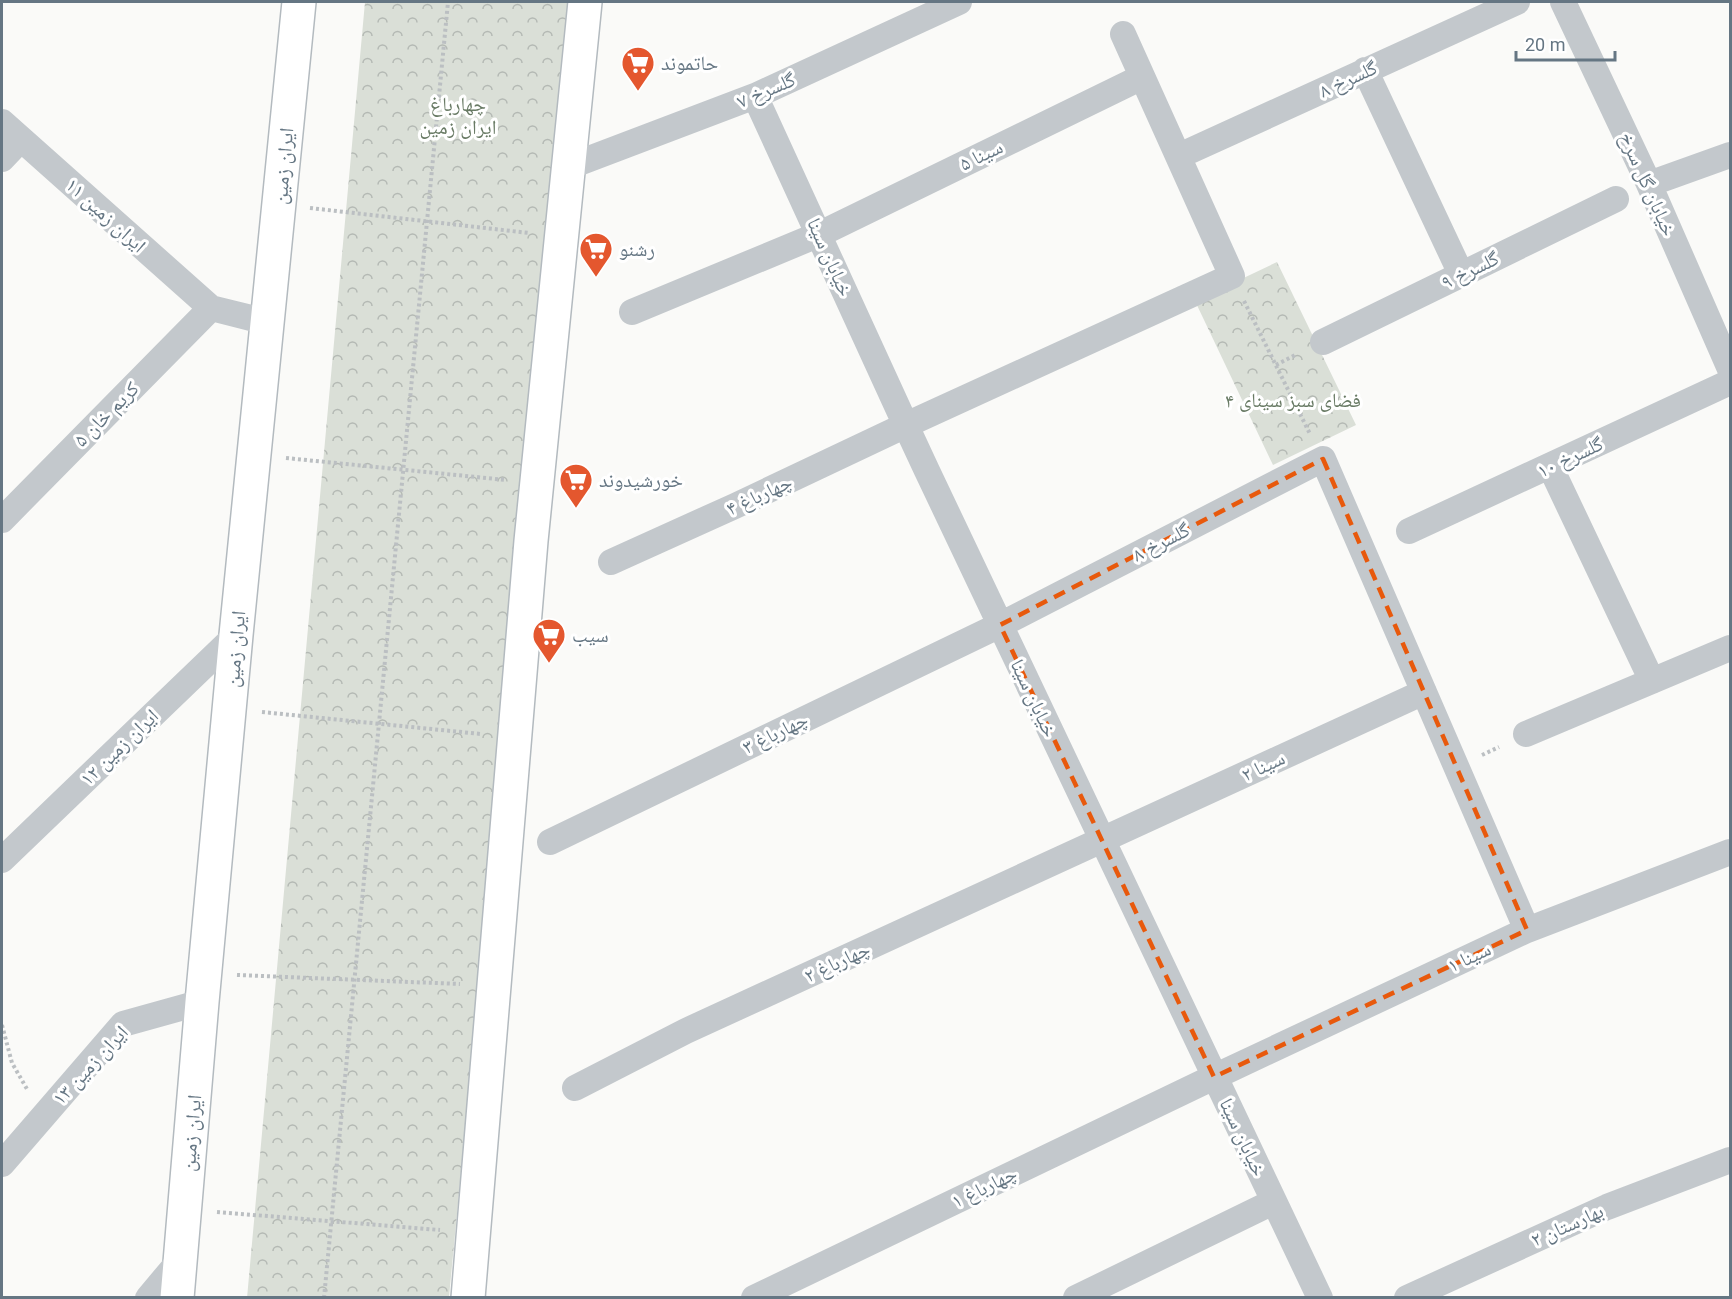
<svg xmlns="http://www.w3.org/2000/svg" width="1732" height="1299" viewBox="0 0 1732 1299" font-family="Roboto,'Noto Naskh Arabic',sans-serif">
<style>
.forest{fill:url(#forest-crowns)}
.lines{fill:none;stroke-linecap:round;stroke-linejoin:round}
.secondary-casing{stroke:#b3babf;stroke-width:36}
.path{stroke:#bbbfc2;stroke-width:4;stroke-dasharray:3 3;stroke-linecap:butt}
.street{stroke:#c3c8cc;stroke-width:26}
.secondary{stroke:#fff;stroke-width:33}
.marked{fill:none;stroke:#e8590c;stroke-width:4.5;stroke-dasharray:12 8;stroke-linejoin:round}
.labels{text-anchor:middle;stroke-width:6;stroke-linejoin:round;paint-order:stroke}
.poi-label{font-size:20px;fill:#657683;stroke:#fff;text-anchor:start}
.street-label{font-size:20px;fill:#657683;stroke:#fff}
.park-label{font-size:20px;fill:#687a64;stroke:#fff}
</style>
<defs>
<pattern id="forest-crowns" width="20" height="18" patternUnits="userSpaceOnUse" patternTransform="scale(1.5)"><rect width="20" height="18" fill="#dadfd7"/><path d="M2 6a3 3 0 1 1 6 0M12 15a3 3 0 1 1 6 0" fill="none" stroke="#b4b9b4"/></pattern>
</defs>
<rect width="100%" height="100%" fill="#fafaf8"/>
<path class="forest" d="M 365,2 L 573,2 L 449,1297 L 247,1298 Z
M 1277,262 L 1356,425 L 1273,465 L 1195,301 Z"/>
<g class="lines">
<g class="secondary-casing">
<path id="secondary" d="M 177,1298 L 202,1002 L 236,635 L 299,2
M 468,1298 L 531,541 L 585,2"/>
</g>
<path class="path" d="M 310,208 L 529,233
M 1244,301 L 1310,434
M 1276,365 L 1297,354
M 286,458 L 506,480
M 262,712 L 481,734
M 1482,755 L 1499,747
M 237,975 L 460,984
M 2,1025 L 12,1063 L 27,1089
M 217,1212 L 440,1230
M 324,1298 L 448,2"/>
<path class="street" d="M 1563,2 L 1649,184 L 1730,369
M 1365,70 L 1461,274
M 755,96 C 807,207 856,319 908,430 C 1043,720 1180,1009 1320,1298
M 2,122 L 211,308 L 267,322
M 1179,156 L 1517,2
M 2,159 L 21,139
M 568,167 L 755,96 L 959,2
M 1649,184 L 1730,155
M 632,312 L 820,234 L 1142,77
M 1323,342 L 1616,199
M 1550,466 L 1652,681
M 2,520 L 211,308
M 1409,531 L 1730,382
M 611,562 L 735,506 L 906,425 L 1232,276 L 1123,34
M 1526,734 L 1730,648
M 550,842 L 1000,625 L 1323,459 L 1527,930
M 2,860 L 236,635
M 575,1088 L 686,1031 L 1424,692
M 2,1164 L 123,1024 L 202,1002
M 148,1298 L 180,1260
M 754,1298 L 1214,1077 L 1527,930 L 1730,852
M 1076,1298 L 1273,1202
M 1407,1298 L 1607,1207 L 1730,1160"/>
<use href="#secondary" class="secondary"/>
</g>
<path class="marked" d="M 1323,459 L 1527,930 L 1214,1077 L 1000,625 Z"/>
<defs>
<g id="supermarket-pin" transform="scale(1.725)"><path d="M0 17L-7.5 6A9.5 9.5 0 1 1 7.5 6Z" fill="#e4572e" stroke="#fff"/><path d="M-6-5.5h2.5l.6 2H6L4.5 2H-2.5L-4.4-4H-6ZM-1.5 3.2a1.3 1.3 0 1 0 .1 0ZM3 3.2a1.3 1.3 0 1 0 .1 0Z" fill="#fff"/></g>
</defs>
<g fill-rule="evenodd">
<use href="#supermarket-pin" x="638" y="63"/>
<use href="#supermarket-pin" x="596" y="249"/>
<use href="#supermarket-pin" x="576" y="480"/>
<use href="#supermarket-pin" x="549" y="635"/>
</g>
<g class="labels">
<g class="poi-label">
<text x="661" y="70">حاتموند</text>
<text x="619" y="256">رشنو</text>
<text x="599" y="487">خورشیدوند</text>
<text x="572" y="642">سیب</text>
</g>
<g class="street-label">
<text transform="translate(1348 79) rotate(-25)" y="7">گلسرخ ۸</text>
<text transform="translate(766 90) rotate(-23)" y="7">گلسرخ ۷</text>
<text transform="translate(981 155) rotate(-26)" y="7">سینا ۵</text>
<text transform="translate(283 166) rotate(-85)" y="7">ایران زمین</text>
<text transform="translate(1648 184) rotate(66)" y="7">خیابان گل سرخ</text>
<text transform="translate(106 215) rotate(42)" y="7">ایران زمین ۱۱</text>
<text transform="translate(830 257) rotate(66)" y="7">خیابان سینا</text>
<text transform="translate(1470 270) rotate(-26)" y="7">گلسرخ ۹</text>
<text transform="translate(106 414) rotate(-45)" y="7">کریم خان ۵</text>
<text transform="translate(1570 457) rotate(-25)" y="7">گلسرخ ۱۰</text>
<text transform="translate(759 495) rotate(-25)" y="7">چهارباغ ۴</text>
<text transform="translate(1161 542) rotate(-27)" y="7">گلسرخ ۸</text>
<text transform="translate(235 649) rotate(-85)" y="7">ایران زمین</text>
<text transform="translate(1034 698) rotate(65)" y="7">خیابان سینا</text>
<text transform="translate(775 733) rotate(-26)" y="7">چهارباغ ۳</text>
<text transform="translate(119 747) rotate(-44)" y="7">ایران زمین ۱۲</text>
<text transform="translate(1263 766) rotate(-25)" y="7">سینا ۲</text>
<text transform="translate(1469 957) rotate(-25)" y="7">سینا ۱</text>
<text transform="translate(837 962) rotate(-25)" y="7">چهارباغ ۲</text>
<text transform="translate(90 1065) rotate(-47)" y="7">ایران زمین ۱۳</text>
<text transform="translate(191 1133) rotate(-85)" y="7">ایران زمین</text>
<text transform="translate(1243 1137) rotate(65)" y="7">خیابان سینا</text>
<text transform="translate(984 1187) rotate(-26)" y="7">چهارباغ ۱</text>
<text transform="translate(1567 1225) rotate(-24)" y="7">بهارستان ۲</text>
</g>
<g class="park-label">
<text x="458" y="111">چهارباغ<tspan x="458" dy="23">ایران زمین</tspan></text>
<text x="1293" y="407">فضای سبز سینای ۴</text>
</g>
</g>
<rect width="1732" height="1299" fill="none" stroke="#657683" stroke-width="6"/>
<path d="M1516 51v9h99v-9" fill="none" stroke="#657683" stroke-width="3"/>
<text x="1525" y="51" font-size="18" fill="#657683" stroke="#ffffff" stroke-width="4.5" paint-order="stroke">20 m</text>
</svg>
